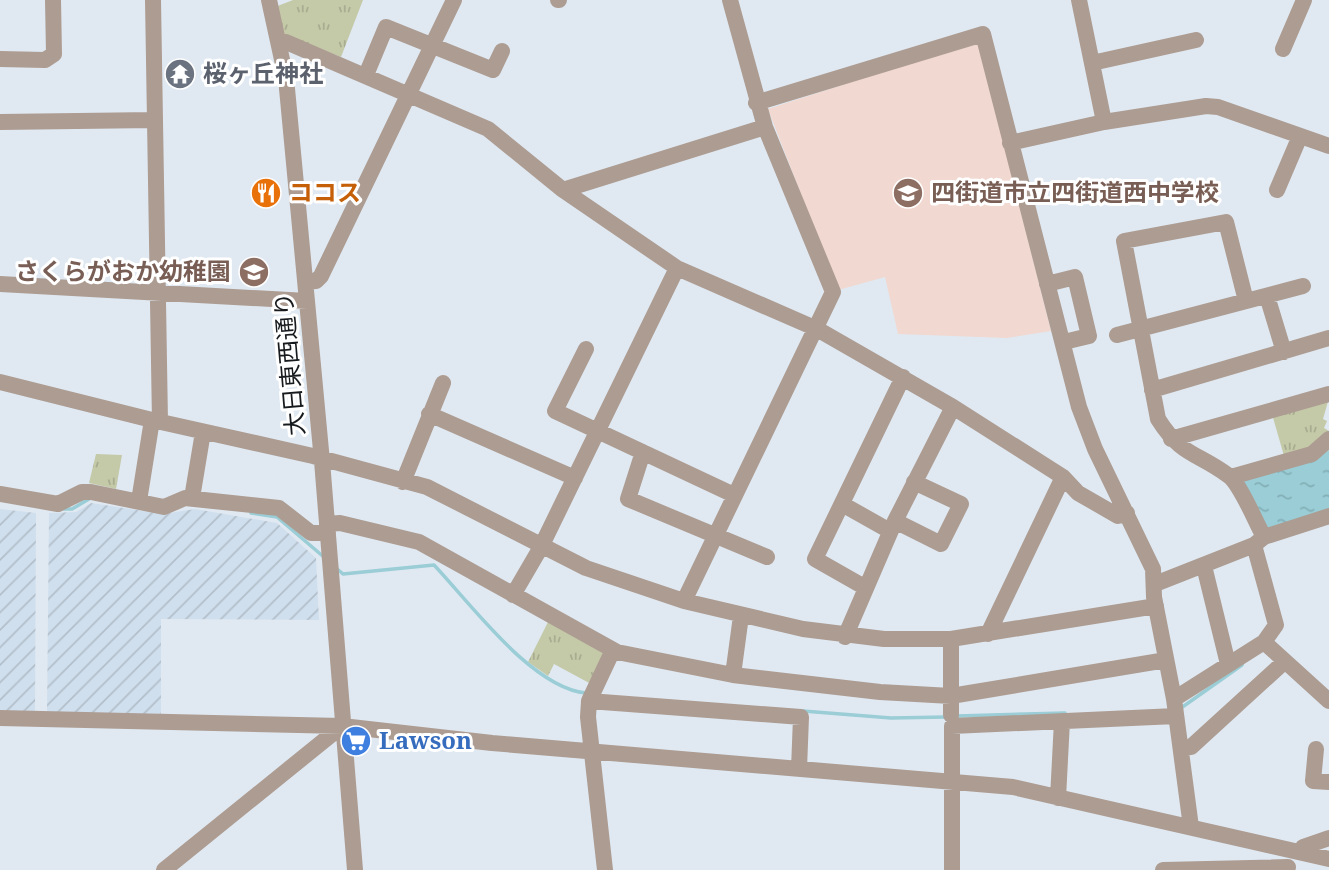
<svg xmlns="http://www.w3.org/2000/svg" width="1329" height="870" viewBox="0 0 1329 870" font-family="'Noto Serif','Noto Sans JP',serif">
<style>
.industrial{fill:url(#industrial-furrows)}
.education{fill:#f1d8d0}
.park{fill:url(#park-tufts)}
.water{fill:url(#water-ripples)}
.lines{fill:none;stroke-linecap:round;stroke-linejoin:round}
.stream{stroke:#9acdd6;stroke-width:3.5}
.minor{stroke:#ad9c92;stroke-width:16}
.labels{text-anchor:middle;stroke-width:6;stroke-linejoin:round;paint-order:stroke}
.worship-label{font-size:24px;font-weight:bold;fill:#5b616d;stroke:#fff;text-anchor:start}
.food-label{font-size:24px;font-weight:bold;fill:#c56008;stroke:#fff;text-anchor:start}
.education-label{font-size:24px;font-weight:bold;fill:#785e54;stroke:#fff;text-anchor:start}
.street-label{font-size:24px;fill:#181b1e;stroke:#fff}
.shop-label{font-size:24px;font-weight:bold;fill:#366cbe;stroke:#fff;text-anchor:start}
</style>
<defs>
<pattern id="industrial-furrows" width="10" height="10" patternUnits="userSpaceOnUse" patternTransform="scale(1.75)"><rect width="10" height="10" fill="#d0dfed"/><path d="M-1 1l2-2M0 10L10 0M9 11l2-2" fill="none" stroke="#b2bfcb"/></pattern>
<pattern id="park-tufts" width="24" height="20" patternUnits="userSpaceOnUse" patternTransform="scale(1.75)"><rect width="24" height="20" fill="#c4c9a8"/><path d="M3 7l-1-3M5 7V3M7 7l1-3M15 17l-1-3M17 17v-4M19 17l1-3" fill="none" stroke="#a8ac90"/></pattern>
<pattern id="water-ripples" width="26" height="14" patternUnits="userSpaceOnUse" patternTransform="scale(1.75)"><rect width="26" height="14" fill="#9acdd6"/><path d="M2 4q2-2 4 0t4 0M15 11q2-2 4 0t4 0" fill="none" stroke="#84afb7"/></pattern>
</defs>
<rect width="100%" height="100%" fill="#e0e9f2"/>
<path class="industrial" d="M 91,503 L 163,514 L 195,509 L 277,523 L 316,558 L 319,620 L 161,619 L 161,717 L 47,713 L 49,513 L 76,512 Z
M 0,509 L 36,513 L 35,713 L 0,713 Z"/>
<path class="education" d="M 978,41 L 1051,331 L 1007,338 L 898,334 L 885,277 L 838,290 L 768,109 Z"/>
<path class="park" d="M 293,0 L 363,0 L 341,57 L 283,34 L 275,7 Z
M 1329,398 L 1323,419 L 1327,421 L 1324,428 L 1329,431 L 1320,443 L 1284,456 L 1272,414 Z
M 96,454 L 122,455 L 116,489 L 89,483 Z
M 549,620 L 606,649 L 591,684 L 554,664 L 548,676 L 528,662 Z"/>
<path class="water" d="M 1329,450 L 1329,509 L 1271,528 L 1264,527 L 1240,479 L 1318,457 Z"/>
<g class="lines">
<path class="stream" d="M 64,509 L 72,509 L 89,499
M 251,513 L 277,517 L 325,558
M 336,568 L 343,574 L 434,565 C 471,604 532,688 586,693
M 1181,708 L 1242,665
M 803,711 L 891,718 L 946,717
M 957,716 L 1065,713"/>
<path class="minor" d="M 153,0 L 160,422
M 269,0 L 286,78 L 322,461 L 355,870
M 558,0 L 559,0
M 1079,0 L 1104,122
M 280,44 L 286,42 L 488,129 L 563,190 L 677,268 L 817,329 L 953,407 L 1063,477 L 1078,493 L 1118,516 L 1127,513
M 1283,49 L 1304,0
M 0,59 L 45,60 L 54,54 L 53,0
M 1092,63 L 1196,40
M 366,75 L 386,27 L 493,70 L 502,51
M 756,103 L 983,34 L 1079,407 L 1095,449 L 1153,569 L 1154,597 L 1174,699 L 1191,827
M 0,122 L 154,120
M 1010,143 L 1104,122 L 1206,106 L 1218,107 L 1329,146
M 563,190 L 765,127
M 1277,190 L 1300,136
M 306,282 L 316,281 L 321,276 L 454,0
M 0,284 L 307,301
M 1047,284 L 1075,277 L 1089,336 L 1064,342
M 1267,296 L 1284,352
M 1246,301 L 1226,222 L 1124,241 L 1158,419 C 1182,457 1197,452 1229,476 C 1241,485 1256,523 1264,537
M 1117,335 L 1303,286
M 586,349 L 555,411 L 734,495
M 0,382 L 152,420 L 313,456 L 427,487 L 586,568 L 684,601 L 803,629 L 884,639 L 951,639 L 1156,606
M 1152,390 L 1329,338
M 429,414 L 575,478
M 1171,439 L 1329,394
M 643,452 L 628,499 L 767,557
M 1231,477 L 1312,454 L 1329,439
M 403,482 L 443,383
M 0,494 L 58,504 L 82,492 L 91,492 L 164,507 L 185,498 L 279,508 L 311,533 L 328,533
M 192,498 L 203,432
M 139,501 L 152,420
M 842,504 L 890,531
M 895,521 L 941,544 L 961,504 L 914,482
M 327,524 L 340,523 L 419,542 L 617,652 L 733,675 L 880,692 L 951,696 L 1166,660
M 1204,566 L 1228,664
M 1155,584 L 1254,545 L 1264,537 L 1329,516
M 866,588 L 815,559 L 903,377
M 513,595 L 541,547 L 677,268
M 684,601 L 833,292 L 765,127 L 730,0
M 988,634 L 1063,477
M 845,637 L 895,521 L 953,407
M 951,639 L 951,715
M 1264,642 L 1329,701
M 733,675 L 741,616
M 1174,699 L 1264,642 L 1276,625 L 1254,545
M 589,701 L 801,717 L 799,769
M 0,718 L 342,726 L 492,743 L 1013,787 L 1329,859
M 1181,749 L 1191,747 L 1284,662
M 1316,749 L 1313,781 L 1329,782
M 1058,798 L 1062,721
M 1301,852 L 1303,847 L 1329,838
M 164,870 L 342,726
M 605,870 L 588,717 L 589,701 L 613,650
M 952,870 L 952,726 L 1176,716
M 1163,870 L 1288,867"/>
</g>
<defs>
<g id="temple-disc" transform="scale(1.575)"><circle r="9.5" fill="#6b7280" stroke="#fff"/><path d="M0-6L5-2H3V0L6.5 2.5H4V6H1.5V3h-3V6H-4V2.5H-6.5L-3 0V-2H-5Z" fill="#fff"/></g>
<g id="restaurant-disc" transform="scale(1.575)"><circle r="9.5" fill="#e8710a" stroke="#fff"/><path d="M-5-6h1v4h1v-4h1v4h1v-4h1v5L-1.5 .5V6h-2V.5L-5-1ZM5-6V6H3V1.5H1.5Q1.5-4 5-6Z" fill="#fff"/></g>
<g id="school-disc" transform="scale(1.575)"><circle r="9.5" fill="#8d6e63" stroke="#fff"/><path d="M0-5L7-2L0 1L-7-2ZM-4 1L0 2.5L4 1V4Q0 6-4 4Z" fill="#fff"/></g>
<g id="supermarket-disc" transform="scale(1.575)"><circle r="9.5" fill="#3f7fe0" stroke="#fff"/><path d="M-6-5.5h2.5l.6 2H6L4.5 2H-2.5L-4.4-4H-6ZM-1.5 3.2a1.3 1.3 0 1 0 .1 0ZM3 3.2a1.3 1.3 0 1 0 .1 0Z" fill="#fff"/></g>
</defs>
<g fill-rule="evenodd">
<use href="#temple-disc" x="180" y="74"/>
<use href="#restaurant-disc" x="266" y="193"/>
<use href="#school-disc" x="908" y="193"/>
<use href="#school-disc" x="254" y="272"/>
<use href="#supermarket-disc" x="356" y="741"/>
</g>
<g class="labels">
<g class="worship-label">
<text x="203" y="82">桜ヶ丘神社</text>
</g>
<g class="food-label">
<text x="289" y="201">ココス</text>
</g>
<g class="education-label">
<text x="931" y="201">四街道市立四街道西中学校</text>
<text x="231" y="280" text-anchor="end">さくらがおか幼稚園</text>
</g>
<g class="street-label">
<text transform="translate(290 364) rotate(-95)" y="8">大日東西通り</text>
</g>
<g class="shop-label">
<text x="379" y="749">Lawson</text>
</g>
</g>
</svg>
